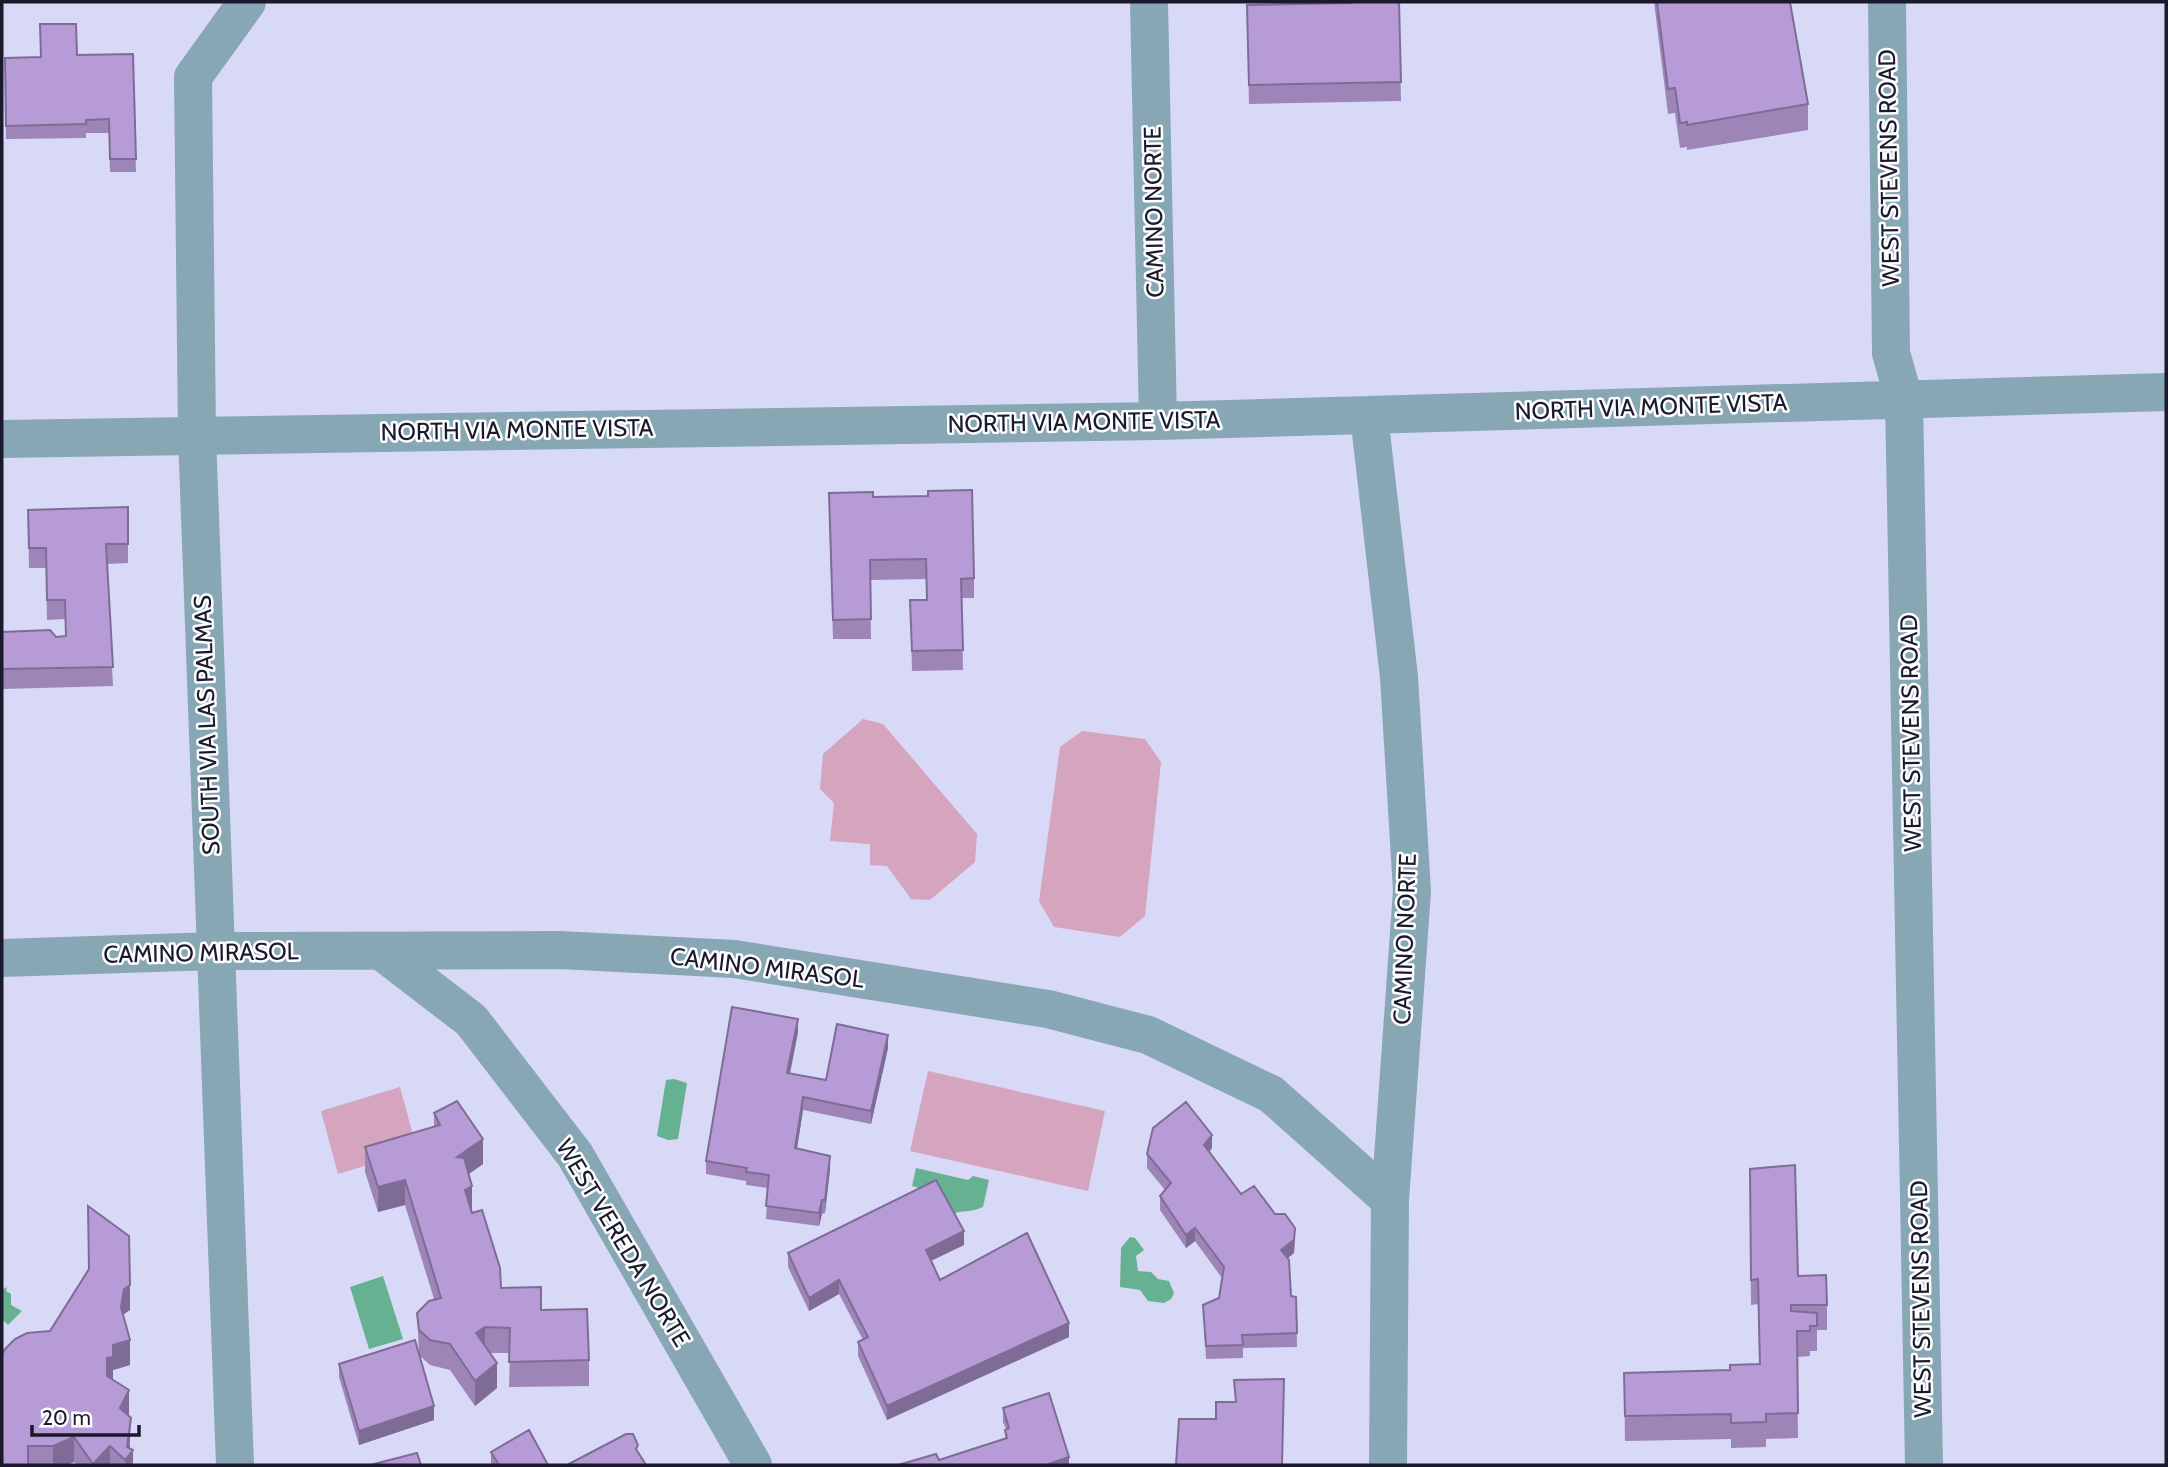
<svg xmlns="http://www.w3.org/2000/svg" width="2168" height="1467" viewBox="0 0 2168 1467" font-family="Cabin,sans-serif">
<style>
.green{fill:#d5a4bf}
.water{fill:#66b192}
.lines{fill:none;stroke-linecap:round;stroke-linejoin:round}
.minor{stroke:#87a7b4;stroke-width:38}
.wall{fill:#9d85b8}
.shaded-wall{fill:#7f6c96}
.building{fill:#b69bd6;stroke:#7f6c96;stroke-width:2}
.labels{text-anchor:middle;stroke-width:5;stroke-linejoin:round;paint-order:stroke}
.street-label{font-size:24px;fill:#1b1a2c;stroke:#fdfdfd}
</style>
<rect width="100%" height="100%" fill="#d8d9f6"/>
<path class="green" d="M 863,719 L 883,724 L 977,834 L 975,862 L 930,900 L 911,899 L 887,866 L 870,865 L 870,844 L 830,841 L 834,803 L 820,789 L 823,754 Z
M 1082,731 L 1145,739 L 1161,762 L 1145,916 L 1120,937 L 1054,927 L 1039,901 L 1060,747 Z
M 928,1071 L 1105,1111 L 1088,1191 L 910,1151 Z
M 400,1087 L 417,1150 L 338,1174 L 321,1111 Z"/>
<path class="water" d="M 674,1079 L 687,1083 L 678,1139 L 668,1140 L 657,1136 L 666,1080 Z
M 916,1168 L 968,1180 L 973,1176 L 989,1180 L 983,1207 C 971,1213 960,1210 954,1214 L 944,1195 L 912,1186 Z
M 1130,1237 L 1135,1238 L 1144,1250 L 1136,1256 L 1138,1271 L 1151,1272 L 1158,1279 L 1169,1281 L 1174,1293 L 1171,1299 L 1164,1303 L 1148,1301 L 1140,1290 L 1120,1287 L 1121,1248 Z
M 383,1276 L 403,1339 L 369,1349 L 350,1287 Z
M 7,1287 L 6,1291 L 11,1294 L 11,1305 L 22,1311 L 8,1325 L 2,1319 L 2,1290 Z"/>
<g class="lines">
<path class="minor" d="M 1149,2 L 1158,421
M 1887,2 L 1891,353 L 1904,399 L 1924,1465
M 1369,415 L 1399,677 L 1412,891 L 1390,1200 L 1388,1465
M 2,439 L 1158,421 L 2166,392
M 381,951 L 471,1020 L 575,1155 L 753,1465
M 2,958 L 215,951 L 560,950 L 734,959 L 1048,1009 L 1148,1035 L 1271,1094 L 1390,1200
M 235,1465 L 197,435 L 193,77 L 247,2"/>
</g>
<path class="wall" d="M 1351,2 L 1399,2 L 1401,101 L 1249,104 L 1247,24 L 1351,3 Z
M 1654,2 L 1790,2 L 1808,104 L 1808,130 L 1687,150 L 1687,147 L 1680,148 L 1675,113 L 1668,114 Z
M 133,54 L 136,172 L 110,172 L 109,133 L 86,133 L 86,138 L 6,139 L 5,58 Z
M 873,497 L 974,578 L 974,598 L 962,598 L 963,670 L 912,671 L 910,600 L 926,600 L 926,579 L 870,580 L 871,639 L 833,639 L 829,513 Z
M 128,507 L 128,563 L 107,564 L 113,686 L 2,689 L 2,632 L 56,637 L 65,636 L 65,619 L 47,620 L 46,568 L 29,568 L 28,510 Z
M 798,1032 L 790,1074 L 826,1080 L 888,1048 L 871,1124 L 803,1110 L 797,1148 L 830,1169 L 825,1213 L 822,1214 L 819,1226 L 766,1219 L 768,1188 L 746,1185 L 746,1181 L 706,1174 L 706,1161 Z
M 434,1113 L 483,1164 L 469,1174 L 472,1212 L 501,1288 L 541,1310 L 589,1360 L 589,1386 L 509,1387 L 510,1353 L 490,1353 L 497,1388 L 475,1406 L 450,1370 L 430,1365 L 420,1356 L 434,1420 L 359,1445 L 339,1377 L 339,1364 L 419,1352 L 417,1313 L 434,1299 L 405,1205 L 378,1212 L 365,1172 L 365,1147 L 434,1127 Z
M 1212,1148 L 1209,1152 L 1241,1194 L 1295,1241 L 1294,1253 L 1288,1258 L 1291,1296 L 1296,1297 L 1297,1347 L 1243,1348 L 1243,1358 L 1206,1359 L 1203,1305 L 1219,1298 L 1222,1278 L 1195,1241 L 1186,1248 L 1160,1210 L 1160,1196 L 1165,1190 L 1147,1168 L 1147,1154 Z
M 1750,1194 L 1798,1276 L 1827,1305 L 1827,1330 L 1817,1330 L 1817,1351 L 1810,1351 L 1810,1356 L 1797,1357 L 1798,1438 L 1766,1439 L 1766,1447 L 1731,1448 L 1731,1439 L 1625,1441 L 1624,1373 L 1730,1370 L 1759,1364 L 1758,1304 L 1751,1305 Z
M 964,1245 L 931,1261 L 940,1280 L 1069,1337 L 887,1420 L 858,1356 L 858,1342 L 863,1340 L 839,1294 L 809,1311 L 788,1267 L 788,1253 Z
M 130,1310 L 124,1314 L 124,1316 L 130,1365 L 113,1370 L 113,1380 L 129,1416 L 130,1448 L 133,1465 L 77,1465 L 74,1462 L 67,1465 L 2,1465 L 50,1331 Z
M 1003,1408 L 1069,1465 L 939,1460 L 1005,1439 L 1006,1429 L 1003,1422 Z
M 491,1452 L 548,1465 L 491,1465 Z"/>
<path class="shaded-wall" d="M 798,1019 L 798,1032 L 787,1087 L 787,1073 Z
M 888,1035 L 888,1048 L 871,1124 L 871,1111 Z
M 803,1097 L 803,1110 L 795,1161 L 795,1148 Z
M 1212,1135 L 1212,1148 L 1204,1159 L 1204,1145 Z
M 483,1139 L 483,1164 L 457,1182 L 457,1157 Z
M 830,1156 L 830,1169 L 825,1213 L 825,1200 Z
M 405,1180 L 405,1205 L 378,1212 L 378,1187 Z
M 472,1186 L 472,1211 L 465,1215 L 465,1190 Z
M 822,1200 L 822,1214 L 819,1226 L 819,1213 Z
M 1195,1228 L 1195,1241 L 1186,1248 L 1186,1235 Z
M 1295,1228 L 1294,1253 L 1281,1264 L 1281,1250 Z
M 964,1231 L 964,1245 L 926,1263 L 926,1250 Z
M 839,1280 L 839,1294 L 809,1311 L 809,1298 Z
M 130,1285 L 130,1310 L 124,1314 L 121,1332 L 121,1307 L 124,1289 Z
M 1069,1323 L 1069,1337 L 887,1420 L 887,1406 Z
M 485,1327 L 485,1353 L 476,1333 Z
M 130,1340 L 130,1365 L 113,1370 L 113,1382 L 107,1384 L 107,1358 L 113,1345 Z
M 497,1363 L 497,1388 L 475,1406 L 475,1381 Z
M 129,1390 L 129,1416 L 120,1433 L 120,1408 Z
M 434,1406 L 434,1420 L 359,1445 L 359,1431 Z
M 131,1418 L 129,1455 L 133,1450 L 133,1465 L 125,1465 Z
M 74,1437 L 74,1462 L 67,1465 L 53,1465 L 53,1446 Z
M 110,1446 L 110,1465 L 93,1465 L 93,1464 Z
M 1069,1457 L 1069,1465 L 1046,1465 Z"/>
<path class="building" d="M 1352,2 L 1399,2 L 1401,82 L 1249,85 L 1247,5 L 1352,3 Z
M 1657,2 L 1790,2 L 1808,104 L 1687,125 L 1687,122 L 1680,123 L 1675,88 L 1668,89 Z
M 40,24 L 76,24 L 77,55 L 133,54 L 136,159 L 110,159 L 109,119 L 86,120 L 86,124 L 6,126 L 5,58 L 41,57 Z
M 972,490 L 974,578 L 961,579 L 963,650 L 912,651 L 910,600 L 927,600 L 926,559 L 870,560 L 871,619 L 833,620 L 829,493 L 873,492 L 873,497 L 928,496 L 928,491 Z
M 128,507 L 128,544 L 106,544 L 113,667 L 2,669 L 2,632 L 50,630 L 56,637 L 66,636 L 65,600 L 47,600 L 46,548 L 29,548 L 28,510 Z
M 732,1007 L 798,1019 L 787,1073 L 826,1080 L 837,1024 L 888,1035 L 871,1111 L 803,1097 L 795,1148 L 830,1156 L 825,1200 L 822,1200 L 819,1213 L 766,1206 L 769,1175 L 746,1172 L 747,1168 L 706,1161 Z
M 457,1101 L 483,1139 L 457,1157 L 464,1158 L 472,1186 L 465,1190 L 472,1213 L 482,1210 L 500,1268 L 501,1288 L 541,1287 L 541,1310 L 587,1309 L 589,1360 L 509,1362 L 510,1328 L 485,1327 L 476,1333 L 497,1363 L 475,1381 L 450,1344 L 430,1340 L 419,1330 L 417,1313 L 429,1301 L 441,1298 L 405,1180 L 378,1187 L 365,1147 L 440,1125 L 434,1113 Z
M 1186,1102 L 1212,1135 L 1204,1145 L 1241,1194 L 1254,1186 L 1275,1214 L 1285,1214 L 1295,1228 L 1294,1240 L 1281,1250 L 1289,1260 L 1291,1296 L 1296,1297 L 1297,1333 L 1242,1335 L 1243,1345 L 1206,1346 L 1203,1305 L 1219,1298 L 1224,1267 L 1195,1228 L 1186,1235 L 1160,1196 L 1171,1183 L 1147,1154 L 1153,1128 Z
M 1795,1165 L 1798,1276 L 1826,1275 L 1827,1305 L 1791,1305 L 1791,1311 L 1817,1313 L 1817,1326 L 1810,1326 L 1810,1331 L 1797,1331 L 1798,1413 L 1766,1414 L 1766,1422 L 1731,1423 L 1731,1414 L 1625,1416 L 1624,1373 L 1730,1370 L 1730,1365 L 1760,1364 L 1758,1279 L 1751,1280 L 1750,1169 Z
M 936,1180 L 964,1231 L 926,1250 L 940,1280 L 1027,1233 L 1069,1323 L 887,1406 L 858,1342 L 868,1337 L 839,1280 L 809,1298 L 788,1253 Z
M 88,1206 L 129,1236 L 130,1285 L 124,1289 L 121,1307 L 130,1340 L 113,1345 L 113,1357 L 107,1358 L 107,1376 L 129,1390 L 120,1408 L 131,1418 L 127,1447 L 133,1450 L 125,1460 L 110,1446 L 93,1464 L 74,1437 L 53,1446 L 28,1446 L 28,1465 L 2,1465 L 2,1355 L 4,1350 L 15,1339 L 27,1333 L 50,1331 L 89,1269 Z
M 415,1340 L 434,1406 L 359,1431 L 339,1364 Z
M 1284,1379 L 1282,1465 L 1176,1465 L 1179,1419 L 1216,1419 L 1216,1402 L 1236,1402 L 1234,1380 Z
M 1049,1393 L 1069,1457 L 1046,1465 L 898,1465 L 936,1454 L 939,1460 L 1007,1438 L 1005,1430 L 1009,1428 L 1003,1408 Z
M 529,1430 L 548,1465 L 499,1465 L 491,1452 Z
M 626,1434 L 633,1434 L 638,1445 L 636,1449 L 646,1465 L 567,1465 Z
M 417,1453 L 421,1465 L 370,1465 Z"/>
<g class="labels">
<g class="street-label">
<text transform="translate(1889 168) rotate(-91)" y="8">WEST STEVENS ROAD</text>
<text transform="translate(1154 212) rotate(-91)" y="8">CAMINO NORTE</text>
<text transform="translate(1651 407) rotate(-2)" y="8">NORTH VIA MONTE VISTA</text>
<text transform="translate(1084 422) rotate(-1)" y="8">NORTH VIA MONTE VISTA</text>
<text transform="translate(517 430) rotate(-1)" y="8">NORTH VIA MONTE VISTA</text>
<text transform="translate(207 725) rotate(-92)" y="8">SOUTH VIA LAS PALMAS</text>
<text transform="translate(1911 733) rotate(-91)" y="8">WEST STEVENS ROAD</text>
<text transform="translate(1405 939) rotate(-88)" y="8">CAMINO NORTE</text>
<text transform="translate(201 953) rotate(-1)" y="8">CAMINO MIRASOL</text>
<text transform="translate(767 968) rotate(7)" y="8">CAMINO MIRASOL</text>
<text transform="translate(623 1243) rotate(59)" y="8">WEST VEREDA NORTE</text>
<text transform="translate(1921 1299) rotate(-91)" y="8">WEST STEVENS ROAD</text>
</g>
</g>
<rect width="2168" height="1467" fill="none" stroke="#1b1a2c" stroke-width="7"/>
<path d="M32 1425v10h107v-10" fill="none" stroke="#1b1a2c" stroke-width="3.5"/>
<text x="42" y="1425" font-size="21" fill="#1b1a2c" stroke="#fdfdfd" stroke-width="5" paint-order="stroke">20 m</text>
</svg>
